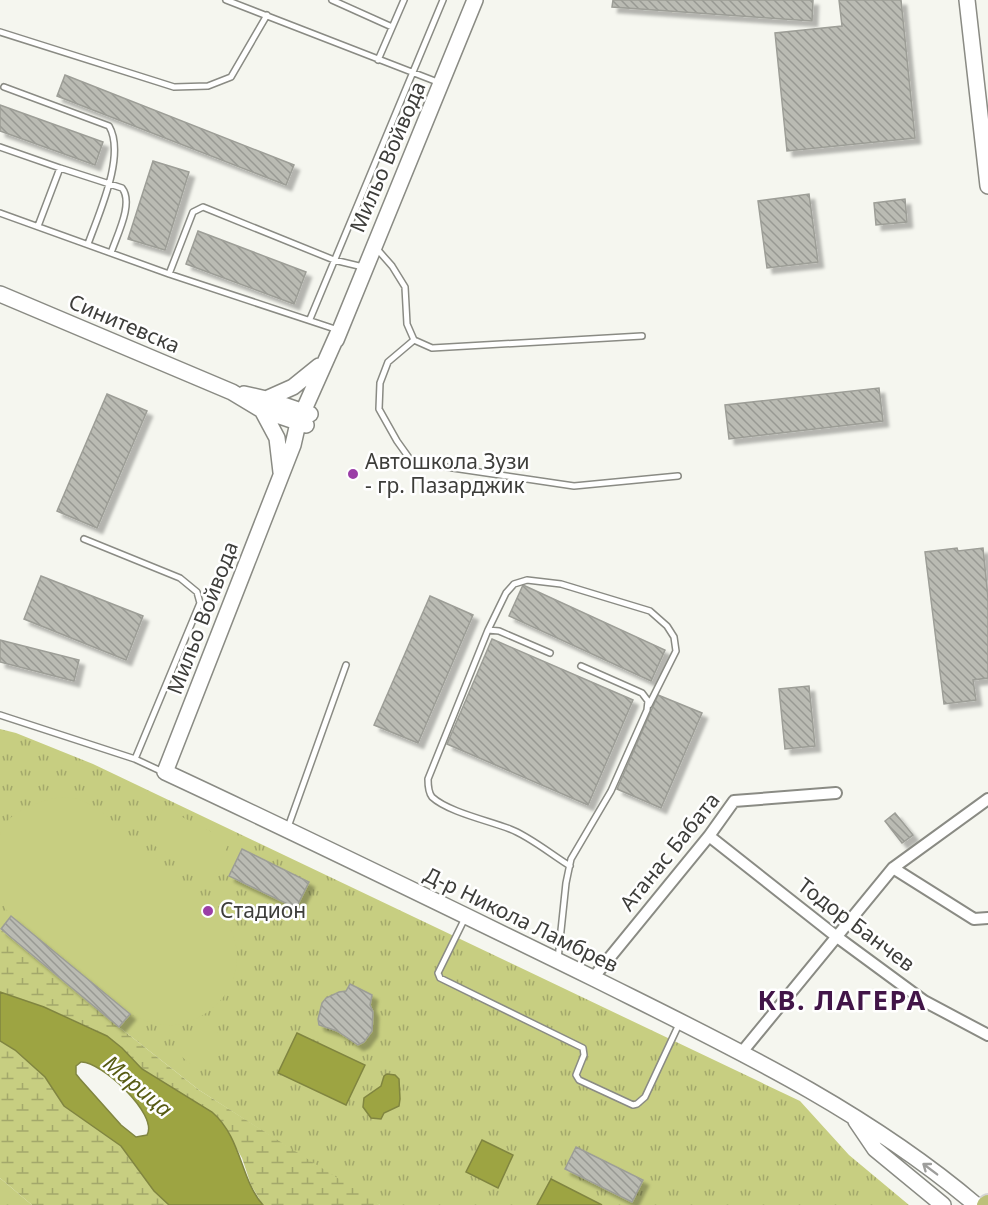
<svg xmlns="http://www.w3.org/2000/svg" width="988" height="1205" viewBox="0 0 988 1205" font-family="'Noto Sans',sans-serif">
<style>
.grass{fill:url(#grass-tufts)}
.wetland{fill:url(#wetland-marsh)}
.pitch{fill:#c7ce81}
.water{fill:#9da442;stroke:#808540;stroke-width:1.5;fill-rule:evenodd}
.building{fill:url(#building-back-hatch);stroke:#9d9e97;stroke-width:1.5;filter:url(#shadow)}
.lines{fill:none;stroke-linecap:round;stroke-linejoin:round}
.lane-casing{stroke:#8a8b84;stroke-width:8}
.street-casing{stroke:#8a8b84;stroke-width:14}
.secondary-casing{stroke:#8a8b84;stroke-width:18}
.primary-casing{stroke:#d4d4d4;stroke-width:20}
.lane{stroke:#fff;stroke-width:5}
.street{stroke:#fff;stroke-width:10}
.secondary{stroke:#fff;stroke-width:15}
.primary{stroke:#bcc17a;stroke-width:16}
.oneway{stroke:#9e9e9c}
.poi-dot{fill:#9b3ea7;stroke:#fff;stroke-width:2}
.labels{text-anchor:middle;stroke-width:5;stroke-linejoin:round;paint-order:stroke}
.street-label{font-size:21px;fill:#3d3d3a;stroke:#fff}
.poi-label{font-size:21px;fill:#3d3d3a;stroke:#fff;text-anchor:start}
.water-label{font-size:22px;font-style:italic;fill:#575b13;stroke:#fff}
.district-label{font-size:27px;font-weight:bold;letter-spacing:1.5px;fill:#421548;stroke:#fff}
</style>
<defs>
<pattern id="grass-tufts" width="24" height="20" patternUnits="userSpaceOnUse" patternTransform="scale(1.5)"><rect width="24" height="20" fill="#c7ce81"/><path d="M3 7l-1-3M5 7V3M7 7l1-3M15 17l-1-3M17 17v-4M19 17l1-3" fill="none" stroke="#a3a86b"/></pattern>
<pattern id="wetland-marsh" width="20" height="14" patternUnits="userSpaceOnUse" patternTransform="scale(1.5)"><rect width="20" height="14" fill="#c7ce81"/><path d="M1 5h8M5 5V1M11 12h8M15 12V8" fill="none" stroke="#a3a86b"/></pattern>
<pattern id="building-back-hatch" width="6" height="6" patternUnits="userSpaceOnUse" patternTransform="scale(1.5)"><rect width="6" height="6" fill="#babbb3"/><path d="M-1 5l2 2M0 0l6 6M5-1l2 2" fill="none" stroke="#989993"/></pattern>
<filter id="shadow"><feDropShadow dx="5.5" dy="5.5" stdDeviation="1.5" flood-color="#0004"/></filter>
</defs>
<rect width="100%" height="100%" fill="#f5f6ef"/>
<path class="grass" d="M 0,729 L 16,733 L 93,764 L 800,1101 L 849,1155 L 909,1205 L 380,1205 L 371,1201 L 199,1090 L 119,1027 L 0,929 Z
M 0,1178 L 32,1205 L 0,1205 Z"/>
<path class="wetland" d="M 0,929 L 119,1027 L 199,1090 L 380,1205 L 263,1205 L 251,1185 L 242,1158 L 229,1135 L 172,1088 L 142,1069 L 122,1048 L 107,1036 L 91,1028 L 44,1007 L 0,992 Z
M 0,1041 L 15,1050 L 45,1077 L 64,1106 L 121,1146 L 154,1191 L 169,1205 L 32,1205 L 0,1178 Z"/>
<path class="pitch" d="M 61,797 L 78,799 L 96,807 L 224,916 C 229,926 234,935 236,946 C 243,985 213,1020 175,1025 C 159,1026 144,1021 130,1014 L 11,916 L 0,901 C 0,880 0,856 0,835 C 4,812 42,800 61,797 Z
M 164,808 L 230,841 L 213,875 L 147,842 Z
M 209,1025 L 225,1039 L 197,1070 L 181,1056 Z"/>
<path class="water" d="M 0,992 L 44,1007 L 107,1036 L 122,1048 L 142,1069 L 212,1112 C 242,1138 240,1179 263,1205 L 169,1205 L 154,1191 L 121,1146 L 64,1106 L 45,1077 L 15,1050 L 0,1041 ZM 81,1062 C 101,1061 159,1115 147,1135 L 136,1137 L 121,1125 L 80,1079 L 76,1074 L 76,1066 Z
M 297,1033 L 365,1065 L 346,1105 L 278,1073 Z
M 387,1074 L 395,1075 L 399,1079 L 400,1099 L 399,1106 L 384,1113 L 381,1119 L 371,1118 L 363,1107 L 364,1098 L 381,1086 L 384,1076 Z
M 482,1140 L 513,1155 L 498,1188 L 466,1172 Z
M 551,1179 L 602,1205 L 537,1205 Z"/>
<path class="building" d="M 613,0 L 813,0 L 812,21 L 612,7 Z
M 839,0 L 901,0 L 915,138 L 787,151 L 775,33 L 842,26 Z
M 65,75 L 294,165 L 286,185 L 57,96 Z
M 0,105 L 103,142 L 95,165 L 0,131 Z
M 153,161 L 189,172 L 165,250 L 128,239 Z
M 809,194 L 818,262 L 767,268 L 758,201 Z
M 905,199 L 907,222 L 876,225 L 874,203 Z
M 198,231 L 306,272 L 294,304 L 186,264 Z
M 879,388 L 883,421 L 729,439 L 725,405 Z
M 107,394 L 147,411 L 97,528 L 57,511 Z
M 957,548 L 958,551 L 983,548 L 988,598 L 988,678 L 973,680 L 976,700 L 944,704 L 925,552 Z
M 41,576 L 143,616 L 126,660 L 24,619 Z
M 523,585 L 665,650 L 651,681 L 509,616 Z
M 430,596 L 473,615 L 418,743 L 374,725 Z
M 492,639 L 633,700 L 588,805 L 447,744 Z
M 0,640 L 79,660 L 74,681 L 0,662 Z
M 809,686 L 815,746 L 785,749 L 779,689 Z
M 658,695 L 702,713 L 661,808 L 617,789 Z
M 895,813 L 913,835 L 902,843 L 885,821 Z
M 242,849 L 309,882 L 296,908 L 229,876 Z
M 11,916 L 130,1014 L 119,1027 L 1,929 Z
M 350,984 L 372,995 L 370,1005 L 373,1012 L 372,1031 L 364,1042 L 358,1045 L 337,1031 L 319,1025 L 318,1019 L 322,1003 L 326,998 L 339,992 L 346,991 Z
M 576,1147 L 643,1180 L 632,1202 L 565,1169 Z"/>
<g class="lines">
<g class="lane-casing">
<path id="lane" d="M 226,0 L 440,83
M 332,0 L 392,27
M 0,32 L 174,87 L 208,86 L 231,77 L 267,15
M 378,60 L 404,0
M 4,87 L 109,126 C 126,155 99,213 88,244
M 0,147 L 60,168
M 0,213 L 169,274 L 338,330
M 38,226 L 60,168 L 122,188 C 134,203 117,235 111,253
M 377,249 L 392,266 L 405,287 L 407,324 L 414,340 L 432,348 L 642,336
M 169,274 L 193,212 L 203,207 L 334,260 L 363,267
M 310,319 L 443,0
M 414,340 L 388,362 L 380,383 L 379,409 L 397,441 L 412,462 L 574,486 L 678,476
M 84,539 L 180,578 L 197,592 L 200,603 L 135,759
M 488,630 L 506,593 L 514,584 L 527,580 L 561,584 L 650,611 L 667,626 L 674,637 L 676,651 L 649,705
M 550,653 L 499,631 L 488,630 L 428,779 C 428,785 428,792 432,797 C 448,812 490,821 510,829 C 529,836 552,855 570,866
M 0,715 L 135,759 L 163,772
M 288,827 L 346,665
M 465,918 L 438,973 L 440,978 L 583,1048 L 584,1055 L 576,1075 L 579,1080 L 633,1105 L 637,1104 L 645,1097 L 680,1022
M 558,959 L 566,883 L 571,859 L 611,791 L 647,710 L 648,701 L 642,693 L 581,666"/>
</g>
<g class="street-casing">
<path id="street" d="M 709,836 L 837,937 L 924,1001 L 988,1035
M 893,868 L 974,919 L 988,918
M 593,978 L 709,836 L 734,801 L 836,793
M 742,1052 L 893,868 L 988,799"/>
</g>
<g class="secondary-casing">
<path id="secondary" d="M 967,0 L 988,186
M 0,294 L 232,392 L 262,410 L 306,425
M 339,331 L 298,423 L 293,445 L 165,772 C 309,839 452,909 595,979 C 727,1045 862,1108 976,1205
M 336,340 L 475,0
M 244,394 L 266,399 L 310,414
M 266,399 L 293,387 L 319,366
M 262,410 L 277,438 L 281,472
M 856,1121 L 875,1149 L 943,1205"/>
</g>
<g class="primary-casing">
<path id="primary" d="M 985,1205 L 988,1203"/>
</g>
<use href="#lane" class="lane"/>
<use href="#street" class="street"/>
<use href="#secondary" class="secondary"/>
<use href="#primary" class="primary"/>
</g>
<defs><path id="oneway-shaft" d="M-6 0H5M1.5-3L5.5 0L1.5 3" fill="none" stroke-width="1.6" stroke-linecap="round" stroke-linejoin="round" transform="scale(1.5)"/></defs>
<use class="oneway" href="#oneway-shaft" transform="translate(930 1169) rotate(-143)"/>
<g class="poi-dot">
<circle cx="353" cy="474" r="6"/>
<circle cx="208" cy="911" r="6"/>
</g>
<g class="labels">
<g class="street-label">
<text transform="translate(388 157) rotate(-67)" y="7">Мильо Войвода</text>
<text transform="translate(124 324) rotate(23)" y="7">Синитевска</text>
<text transform="translate(203 618) rotate(-69)" y="7">Мильо Войвода</text>
<text transform="translate(670 852) rotate(-51)" y="7">Атанас Бабата</text>
<text transform="translate(521 920) rotate(26)" y="7">Д-р Никола Ламбрев</text>
<text transform="translate(856 925) rotate(37)" y="7">Тодор Банчев</text>
</g>
<g class="poi-label">
<text x="365" y="469">Автошкола Зузи<tspan x="365" dy="24">- гр. Пазарджик</tspan></text>
<text x="220" y="918">Стадион</text>
</g>
<g class="water-label">
<text transform="translate(138 1086) rotate(40)" y="8">Марица</text>
</g>
<g class="district-label">
<text x="842" y="1010">КВ. ЛАГЕРА</text>
</g>
</g>
</svg>
